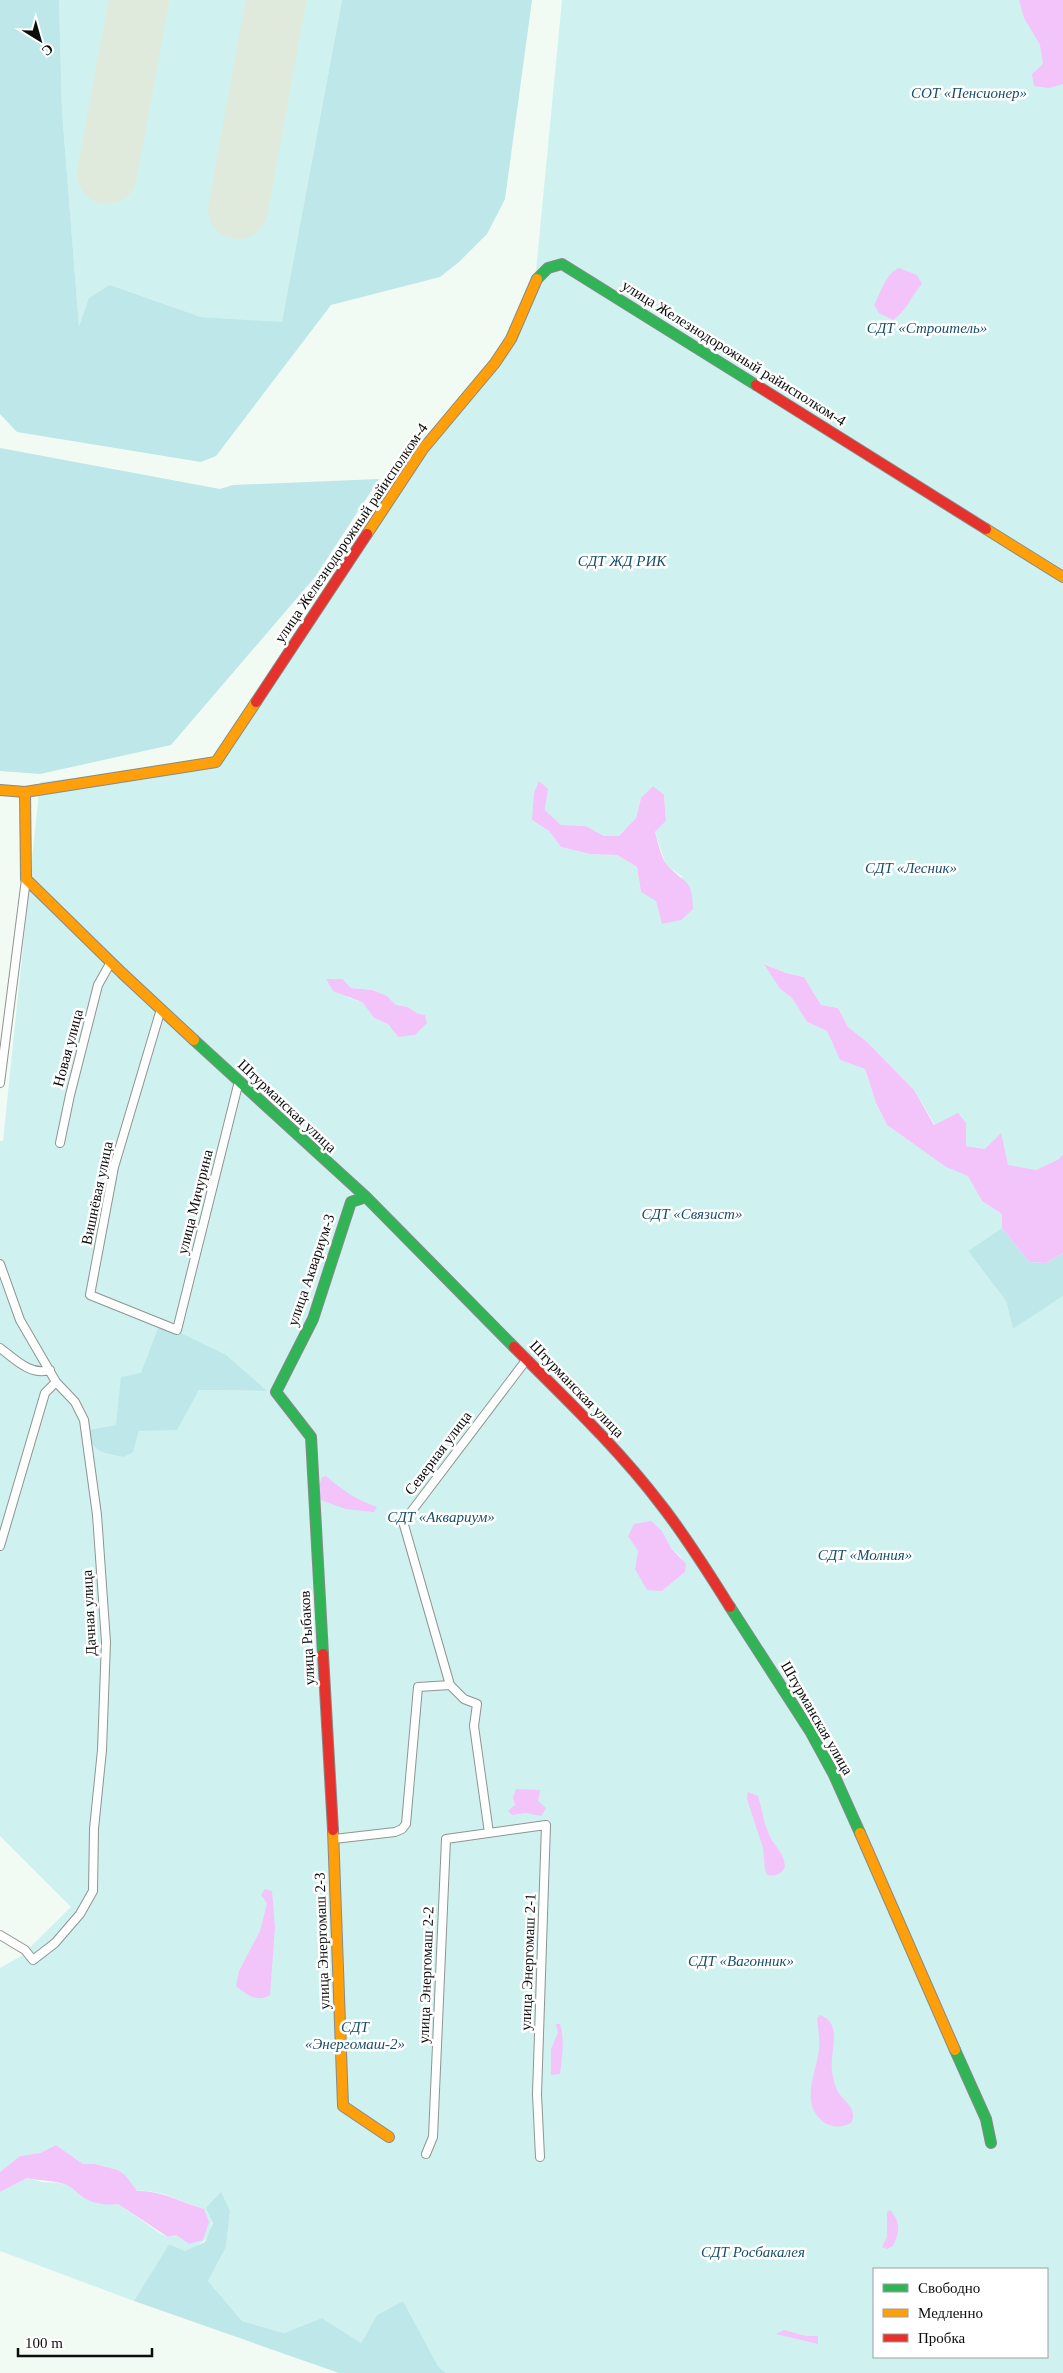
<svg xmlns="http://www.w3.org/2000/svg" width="1063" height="2373" viewBox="0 0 1063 2373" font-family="Georgia,serif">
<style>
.green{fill:#cff2f0;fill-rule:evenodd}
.forest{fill:#bde7e8}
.water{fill:#f3c4f9}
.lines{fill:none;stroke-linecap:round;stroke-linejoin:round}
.runway{stroke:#dfeadc;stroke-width:60}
.street-casing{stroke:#909491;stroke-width:10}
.fast-casing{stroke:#868b88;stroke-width:12}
.slow-casing{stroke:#868b88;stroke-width:12}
.jam-casing{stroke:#868b88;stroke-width:12}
.street{stroke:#fdfefd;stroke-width:8}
.fast{stroke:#30b455;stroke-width:10}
.slow{stroke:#ff9f0a;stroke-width:10}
.jam{stroke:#e5322d;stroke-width:10}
.labels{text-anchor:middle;stroke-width:5;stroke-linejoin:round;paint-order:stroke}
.park-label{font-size:15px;font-style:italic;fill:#184e6a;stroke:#fff}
.street-label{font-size:15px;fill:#0d0d0d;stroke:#fff}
</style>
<rect width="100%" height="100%" fill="#f1fbf4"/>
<path class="green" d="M 59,0 L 119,0 L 89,166 L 90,181 L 125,188 L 160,0 L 342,0 L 282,323 L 201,317 L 110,285 L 79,328 L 62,111 Z
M 562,0 L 1063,0 L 1063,1154 L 1059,1159 L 1036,1170 L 1008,1166 L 985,1149 L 966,1146 L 966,1123 L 935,1125 L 914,1090 L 866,1041 L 848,1027 L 838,1008 L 821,1005 L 804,977 L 786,973 L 765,964 L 780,989 L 792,998 L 807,1022 L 827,1031 L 840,1060 L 865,1069 L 876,1103 L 887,1125 L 946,1167 L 969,1176 L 982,1201 L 1002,1214 L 1002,1228 L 968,1251 L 1006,1301 L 1013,1329 L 1063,1296 L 1063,2373 L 446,2373 L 438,2366 L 403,2301 L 377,2315 L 361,2343 L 322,2318 L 284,2333 L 242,2321 L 208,2281 L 226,2247 L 230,2211 L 211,2215 C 215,2236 202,2245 185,2251 L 169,2244 L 134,2301 L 0,2251 L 0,2192 L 27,2178 L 42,2182 L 58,2183 L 70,2186 L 82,2197 L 118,2204 L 161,2234 L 168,2237 L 176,2235 L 189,2244 L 204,2209 C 181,2202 161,2189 137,2191 L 118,2170 L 95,2164 L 83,2164 L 56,2145 L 40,2153 L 20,2156 L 0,2172 L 0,1968 L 21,1956 L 71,1907 L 0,1836 L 0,1141 L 3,1141 L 40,782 L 181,766 L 217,758 L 411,458 L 511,336 L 536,271 ZM 548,789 L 545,810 L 561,825 L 586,826 L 604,836 L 619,836 L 636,818 L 641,798 L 664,795 L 666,821 L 655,832 L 666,865 L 683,877 L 641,891 L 637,867 L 617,855 L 590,854 L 561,847 L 549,831 L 532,820 ZM 326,979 L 343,979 L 351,988 L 373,990 L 387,996 L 396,1005 L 408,1007 L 417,1013 L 425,1015 L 398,1037 L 388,1024 L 374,1018 L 362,1002 L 349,998 ZM 141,1373 L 266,1391 L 199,1390 L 177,1429 L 139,1431 L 133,1451 L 124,1457 C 99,1453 99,1453 89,1430 L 116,1425 ZM 662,1531 L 671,1548 L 680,1556 L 685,1572 L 662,1591 L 635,1569 L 638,1551 ZM 874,2269 L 1047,2269 L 1047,2357 L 874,2357 Z"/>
<path class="forest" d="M 0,0 L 59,0 L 62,111 L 79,327 L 89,298 L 110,285 L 201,317 L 282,322 L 342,0 L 532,0 L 505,199 L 487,234 L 459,262 L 440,277 L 331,305 L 216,456 L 201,462 L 17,432 L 0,414 Z
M 0,448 L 220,489 L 233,485 L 379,479 L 315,577 L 171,745 L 40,774 L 0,771 Z
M 1002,1228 L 1029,1262 L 1046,1263 L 1063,1253 L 1063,1296 L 1013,1329 L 1006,1301 L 968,1251 Z
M 160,1323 L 226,1355 L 267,1391 L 199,1390 L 177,1430 L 139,1431 L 133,1452 L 124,1457 C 105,1454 91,1452 88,1430 L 116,1425 L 121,1377 L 141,1373 Z
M 221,2192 L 230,2211 L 226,2247 L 208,2281 L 242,2321 L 284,2333 L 322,2318 L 361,2343 L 377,2315 L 403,2301 L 438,2366 L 446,2373 L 339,2373 L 134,2301 L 169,2244 L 185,2251 L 205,2242 L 213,2223 L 206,2208 Z"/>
<path class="water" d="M 1019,0 L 1063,0 L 1063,84 L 1049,88 L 1034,86 L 1032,74 L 1043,64 L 1040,45 L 1024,18 Z
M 899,268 L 917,275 L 922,284 C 911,296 907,311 893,320 L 879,313 L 874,305 C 881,293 885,274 899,268 Z
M 539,781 L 548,789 L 545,810 L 561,825 L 586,826 L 604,836 L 619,836 L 636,818 L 641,798 L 653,786 L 664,795 L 666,821 L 655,832 C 658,842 661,859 668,866 C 686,885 692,878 693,909 L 681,920 L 662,924 L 656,901 L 641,892 L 637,867 L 617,855 L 590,854 L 561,847 L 549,831 L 532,820 L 534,793 Z
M 764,964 L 786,973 L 804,977 L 821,1005 L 838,1008 L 848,1027 L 866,1041 L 914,1090 L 934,1125 L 958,1113 L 966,1123 L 966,1146 L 985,1149 L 1001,1133 L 1008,1165 L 1036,1170 L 1059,1159 L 1063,1154 L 1063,1253 L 1046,1263 L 1029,1262 L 1002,1228 L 1002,1214 L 982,1201 L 968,1176 L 946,1167 L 887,1125 L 876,1103 L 865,1069 L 840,1060 L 827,1031 L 807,1022 L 792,998 L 780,989 Z
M 326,979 L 343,979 L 351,988 L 373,990 L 387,996 L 396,1005 L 408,1007 L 417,1013 L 425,1015 L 427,1023 L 415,1035 L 398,1037 L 388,1024 L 374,1018 L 362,1002 L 333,991 Z
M 326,1476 C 342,1490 357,1500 377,1507 L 374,1512 L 345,1509 L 321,1500 L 318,1490 L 322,1477 Z
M 651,1521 L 662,1531 L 671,1548 L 686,1564 L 685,1572 L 662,1591 L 647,1590 L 635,1569 L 638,1551 L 628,1536 L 634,1524 Z
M 516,1789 L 540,1790 L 538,1801 L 546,1808 L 541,1816 L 526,1813 L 512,1815 L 508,1811 L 515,1805 L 513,1797 Z
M 748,1792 L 758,1796 C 762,1808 763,1820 768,1832 C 773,1846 784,1851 785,1867 C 781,1874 775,1877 767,1875 L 765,1870 L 763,1848 L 747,1799 Z
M 265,1889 L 272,1891 L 275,1927 L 270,1995 C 257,2003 247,1995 236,1986 L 239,1971 L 260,1931 L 267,1903 L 261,1895 Z
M 820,2015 C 844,2023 829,2054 832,2071 C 833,2077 834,2084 837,2090 C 843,2102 859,2108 851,2123 C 843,2127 834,2128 825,2123 C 798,2105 817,2072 819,2049 C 820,2039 818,2028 817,2018 Z
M 556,2024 L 560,2024 C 565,2040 562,2058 560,2074 L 551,2075 L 551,2049 L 558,2033 Z
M 56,2145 L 83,2164 L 95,2164 L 118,2170 L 126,2176 L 137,2191 C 161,2190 181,2202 204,2209 L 209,2222 L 203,2240 L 189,2244 L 176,2235 L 168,2237 L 118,2204 C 105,2206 91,2203 81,2196 C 77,2193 73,2188 69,2186 C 56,2180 40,2181 27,2178 L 0,2192 L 0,2172 L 20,2156 L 40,2153 Z
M 890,2210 C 901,2222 900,2232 893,2246 L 887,2249 L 882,2247 L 887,2237 L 887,2212 Z
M 784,2330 L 806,2336 L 818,2336 L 818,2344 L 776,2334 Z"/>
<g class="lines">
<path class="runway" d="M 107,174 L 139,0
M 238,209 L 276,0"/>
<g class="street-casing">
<path id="street" d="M 161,1009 L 114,1167 L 90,1295 L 177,1330 L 239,1081
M 0,1083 L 26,879
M 60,1143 L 70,1095 L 98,985 L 111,962
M 0,1264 L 20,1320 L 56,1382 L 75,1402 L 84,1420 L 97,1515 L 106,1642 L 102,1750 L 94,1829 L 93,1891 L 80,1914 L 55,1943 L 33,1960 L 25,1950 L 0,1935
M 0,1348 C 15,1359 30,1376 50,1370
M 0,1546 L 45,1393 L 56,1382
M 489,1833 L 474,1726 L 477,1704 L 464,1699 L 450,1685 L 404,1525 L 405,1520 L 527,1359
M 334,1839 L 395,1832 L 402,1829 L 406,1824 L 418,1687 L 450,1685
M 426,2154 L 433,2137 L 446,1839 L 546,1825 L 537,2094 L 540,2157"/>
</g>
<g class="fast-casing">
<path id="fast" d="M 537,279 L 548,268 L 562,264 L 756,385
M 194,1040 L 366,1197 L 514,1347
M 730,1607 L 810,1731 L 834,1775 L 860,1833
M 323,1654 L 311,1437 L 276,1392 L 313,1319 L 351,1202 L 366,1197
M 955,2050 L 986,2119 L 991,2143"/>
</g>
<g class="slow-casing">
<path id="slow" d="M 986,529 L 1063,577
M 367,534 L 423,449 L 495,363 L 511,339 L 537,279
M 0,790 L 25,792 L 216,762 L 256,702
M 25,792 L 26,879 L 122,973 L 194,1040
M 333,1830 L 343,2106 L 389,2137
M 860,1833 L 955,2050"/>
</g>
<g class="jam-casing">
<path id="jam" d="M 756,385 L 986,529
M 256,702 L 367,534
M 514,1347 C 565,1398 618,1448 662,1506 C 687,1538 708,1572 730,1607
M 323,1654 L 333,1830"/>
</g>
<use href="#street" class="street"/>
<use href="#fast" class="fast"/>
<use href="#slow" class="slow"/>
<use href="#jam" class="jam"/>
</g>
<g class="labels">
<g class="park-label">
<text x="969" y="98">СОТ «Пенсионер»</text>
<text x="927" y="333">СДТ «Строитель»</text>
<text x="622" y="566">СДТ ЖД РИК</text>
<text x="911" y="873">СДТ «Лесник»</text>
<text x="692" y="1219">СДТ «Связист»</text>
<text x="441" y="1522">СДТ «Аквариум»</text>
<text x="865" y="1560">СДТ «Молния»</text>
<text x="741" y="1966">СДТ «Вагонник»</text>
<text x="355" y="2032">СДТ<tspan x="355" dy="17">«Энергомаш-2»</tspan></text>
<text x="753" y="2257">СДТ Росбакалея</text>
</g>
<g class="street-label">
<text transform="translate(734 353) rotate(32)" y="5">улица Железнодорожный райисполком-4</text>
<text transform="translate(351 533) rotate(-56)" y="5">улица Железнодорожный райисполком-4</text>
<text transform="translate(68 1048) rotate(-75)" y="5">Новая улица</text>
<text transform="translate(287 1106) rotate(43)" y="5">Штурманская улица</text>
<text transform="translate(97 1193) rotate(-78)" y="5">Вишнёвая улица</text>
<text transform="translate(195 1202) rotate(-76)" y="5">улица Мичурина</text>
<text transform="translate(311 1270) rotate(-71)" y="5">улица Аквариум-3</text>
<text transform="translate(577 1389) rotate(46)" y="5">Штурманская улица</text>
<text transform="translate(438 1453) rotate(-53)" y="5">Северная улица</text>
<text transform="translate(89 1613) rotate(-93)" y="5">Дачная улица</text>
<text transform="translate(307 1638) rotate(-93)" y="5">улица Рыбаков</text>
<text transform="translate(817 1718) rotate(60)" y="5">Штурманская улица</text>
<text transform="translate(322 1941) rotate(-92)" y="5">улица Энергомаш 2-3</text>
<text transform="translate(528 1962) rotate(-88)" y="5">улица Энергомаш 2-1</text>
<text transform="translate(426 1975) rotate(-88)" y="5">улица Энергомаш 2-2</text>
</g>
</g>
<rect x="873" y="2268" width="175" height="90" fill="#ffffff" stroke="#9e9e9e"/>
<rect x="883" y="2284" width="25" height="8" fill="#30b455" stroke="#9e9e9e"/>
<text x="918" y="2293" font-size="15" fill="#0d0d0d">Свободно</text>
<rect x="883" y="2309" width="25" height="8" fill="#ff9f0a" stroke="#9e9e9e"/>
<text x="918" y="2318" font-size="15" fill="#0d0d0d">Медленно</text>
<rect x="883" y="2334" width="25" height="8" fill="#e5322d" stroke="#9e9e9e"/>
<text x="918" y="2343" font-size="15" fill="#0d0d0d">Пробка</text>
<g transform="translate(40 40) rotate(143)" stroke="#ffffff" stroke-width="4" paint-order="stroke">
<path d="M0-4L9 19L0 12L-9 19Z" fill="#0d0d0d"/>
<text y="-8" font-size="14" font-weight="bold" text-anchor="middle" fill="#0d0d0d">С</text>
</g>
<path d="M18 2348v8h134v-8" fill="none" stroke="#0d0d0d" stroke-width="2.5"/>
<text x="25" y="2348" font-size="15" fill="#0d0d0d" stroke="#ffffff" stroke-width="4" paint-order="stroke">100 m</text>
</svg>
